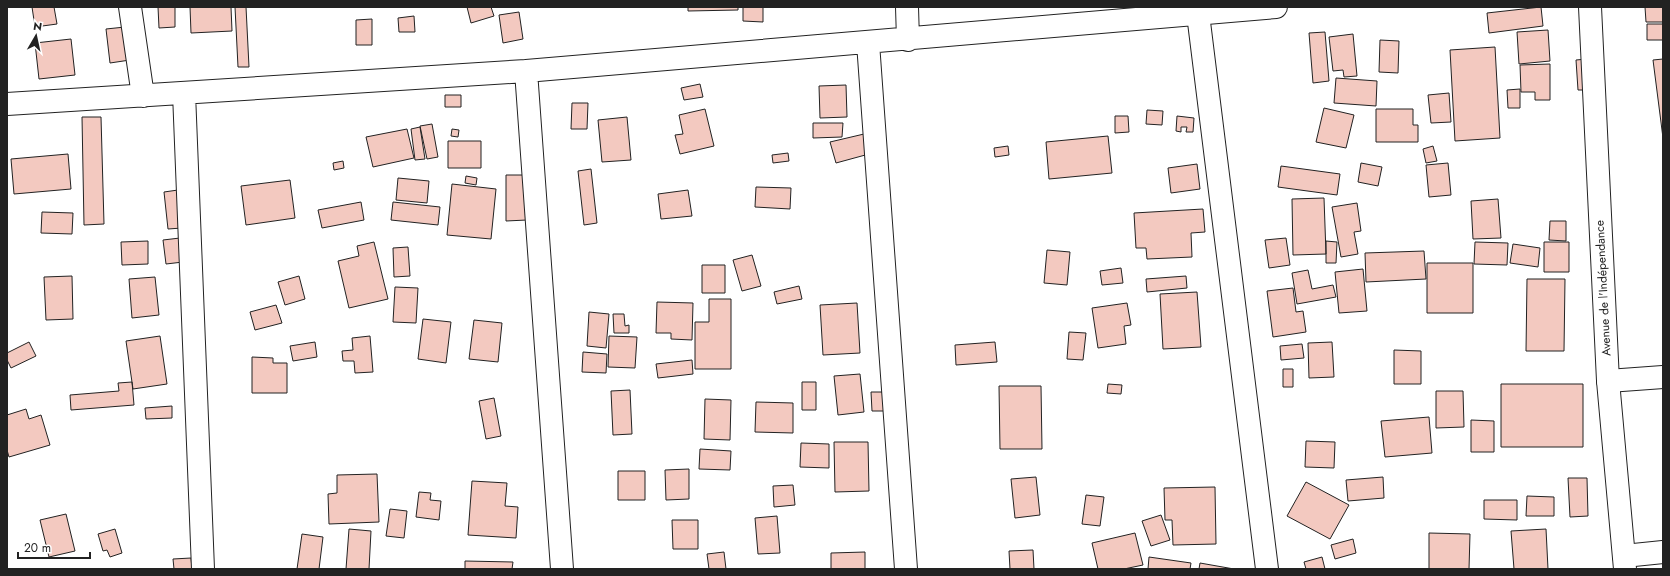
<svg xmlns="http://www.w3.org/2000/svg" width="1670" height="576" viewBox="0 0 1670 576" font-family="Jost,sans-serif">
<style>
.building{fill:#f3c9c0;stroke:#222}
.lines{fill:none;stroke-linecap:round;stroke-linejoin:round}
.minor-casing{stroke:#222;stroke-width:24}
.primary-casing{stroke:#222;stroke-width:24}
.minor{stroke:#fff;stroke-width:22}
.primary{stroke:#fff;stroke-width:22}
.labels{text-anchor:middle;stroke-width:3;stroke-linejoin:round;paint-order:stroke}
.street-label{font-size:12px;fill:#222;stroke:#fff}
</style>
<rect width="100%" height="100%" fill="#fff"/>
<path class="building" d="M 32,7 L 54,7 L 57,24 L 35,27 Z
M 158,7 L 175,7 L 175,27 L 159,28 Z
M 190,7 L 231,7 L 232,31 L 191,33 Z
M 235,7 L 246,7 L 249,67 L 238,67 Z
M 467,7 L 491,7 L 494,16 L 471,23 Z
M 688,7 L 738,7 L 738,10 L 688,11 Z
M 743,7 L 763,7 L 763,22 L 743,21 Z
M 1541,7 L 1543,26 L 1489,33 L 1487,13 Z
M 1645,7 L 1663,7 L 1663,22 L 1646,22 Z
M 519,12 L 523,39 L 503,43 L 499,15 Z
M 414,16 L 415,32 L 399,32 L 398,18 Z
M 372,19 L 372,45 L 356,45 L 356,20 Z
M 1647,24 L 1663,24 L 1663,40 L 1647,40 Z
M 125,27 L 130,60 L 110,63 L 106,29 Z
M 1548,30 L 1550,61 L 1519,64 L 1517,32 Z
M 1325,32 L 1329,81 L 1313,83 L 1309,33 Z
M 1353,34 L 1357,76 L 1344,77 L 1343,70 L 1333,71 L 1329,37 Z
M 71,39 L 75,75 L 39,79 L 35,43 Z
M 1380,40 L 1399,41 L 1398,73 L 1379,72 Z
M 1495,47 L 1500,138 L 1455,141 L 1450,50 Z
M 1587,59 L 1589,90 L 1578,90 L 1576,60 Z
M 1663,59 L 1663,138 L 1653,60 Z
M 1550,64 L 1550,100 L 1535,100 L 1535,92 L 1521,92 L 1520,65 Z
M 1336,78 L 1377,81 L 1376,106 L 1334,103 Z
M 700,84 L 703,97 L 684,100 L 681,88 Z
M 846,85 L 847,117 L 820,118 L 819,86 Z
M 1520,89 L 1520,108 L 1508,108 L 1507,90 Z
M 1449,93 L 1451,122 L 1431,123 L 1428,95 Z
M 445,95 L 461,95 L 461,107 L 445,107 Z
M 572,103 L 588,103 L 587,129 L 571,129 Z
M 1324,108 L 1354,115 L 1346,148 L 1316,142 Z
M 705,109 L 714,146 L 680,154 L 675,135 L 683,134 L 679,115 Z
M 1376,109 L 1413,109 L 1413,125 L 1418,125 L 1418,142 L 1376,142 Z
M 1147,110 L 1163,111 L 1162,125 L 1146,124 Z
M 1115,116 L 1128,116 L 1129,132 L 1115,133 Z
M 1177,116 L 1194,118 L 1193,132 L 1186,132 L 1187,127 L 1181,127 L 1181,132 L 1176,131 Z
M 82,117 L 101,117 L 104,224 L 84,225 Z
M 627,117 L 631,160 L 602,162 L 598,120 Z
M 813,123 L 843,123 L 842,137 L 813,138 Z
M 432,124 L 438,157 L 427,159 L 420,126 Z
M 420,127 L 425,159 L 415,160 L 411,129 Z
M 407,129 L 414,158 L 373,167 L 366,137 Z
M 452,129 L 459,130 L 458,137 L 451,136 Z
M 864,134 L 869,154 L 836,163 L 830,142 Z
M 1108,136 L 1112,173 L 1049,179 L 1046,142 Z
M 448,141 L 481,141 L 481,168 L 448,168 Z
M 1008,146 L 1009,155 L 995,157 L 994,148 Z
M 1433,146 L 1437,161 L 1426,163 L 1423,149 Z
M 788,153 L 789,161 L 773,163 L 772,155 Z
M 68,154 L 71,189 L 14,194 L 11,159 Z
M 343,161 L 344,168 L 334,170 L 333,163 Z
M 1361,163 L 1382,167 L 1378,186 L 1358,182 Z
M 1448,163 L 1451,195 L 1429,197 L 1426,165 Z
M 1197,164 L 1200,189 L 1171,193 L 1168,168 Z
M 1281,166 L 1340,174 L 1337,195 L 1278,187 Z
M 591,169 L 597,223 L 584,225 L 578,171 Z
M 506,175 L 526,175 L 527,220 L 506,221 Z
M 466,176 L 477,178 L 476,185 L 465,183 Z
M 398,178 L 429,181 L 427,203 L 396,200 Z
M 290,180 L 295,218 L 246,225 L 241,186 Z
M 452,184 L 496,189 L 491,239 L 447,235 Z
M 756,187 L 791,188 L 790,209 L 755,207 Z
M 178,190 L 182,228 L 168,229 L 164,192 Z
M 688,190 L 692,216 L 661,219 L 658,194 Z
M 1324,198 L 1326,254 L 1293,255 L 1292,199 Z
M 1498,199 L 1501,238 L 1473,239 L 1471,201 Z
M 361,202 L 364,220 L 322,228 L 318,210 Z
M 393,202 L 440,207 L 438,225 L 391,220 Z
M 1357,203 L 1361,231 L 1354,232 L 1358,254 L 1341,257 L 1332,207 Z
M 1203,209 L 1205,232 L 1191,233 L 1192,257 L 1147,259 L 1146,248 L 1136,248 L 1134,213 Z
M 42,212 L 73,213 L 72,234 L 41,233 Z
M 1550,221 L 1566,221 L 1566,241 L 1549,240 Z
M 180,238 L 183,262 L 166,264 L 163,240 Z
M 1286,238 L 1290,265 L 1269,268 L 1265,240 Z
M 148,241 L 148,264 L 122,265 L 121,242 Z
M 1326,241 L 1337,242 L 1336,263 L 1326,263 Z
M 374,242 L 388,299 L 349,308 L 338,261 L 359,256 L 357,246 Z
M 1475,242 L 1508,243 L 1507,265 L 1474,264 Z
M 1544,242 L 1569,242 L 1569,272 L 1544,272 Z
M 1513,244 L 1540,248 L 1538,267 L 1510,263 Z
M 408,247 L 410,276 L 394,277 L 393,248 Z
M 1047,250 L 1070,252 L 1067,285 L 1044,283 Z
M 1424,251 L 1426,279 L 1366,282 L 1365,253 Z
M 752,255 L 761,286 L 742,291 L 733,260 Z
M 1427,263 L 1473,263 L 1473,313 L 1427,313 Z
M 702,265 L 725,265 L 725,293 L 702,293 Z
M 1121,268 L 1123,283 L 1102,285 L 1100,271 Z
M 1363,269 L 1367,311 L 1339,313 L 1335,272 Z
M 1308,270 L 1312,289 L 1333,285 L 1336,297 L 1297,304 L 1292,273 Z
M 72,276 L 73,319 L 46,320 L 44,277 Z
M 299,276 L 305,299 L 285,305 L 278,282 Z
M 1186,276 L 1187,288 L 1147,292 L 1146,279 Z
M 155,277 L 159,315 L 132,318 L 129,279 Z
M 1527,279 L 1565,279 L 1564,351 L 1526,351 Z
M 799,286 L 802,299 L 777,304 L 774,292 Z
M 395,287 L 418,288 L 416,323 L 393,322 Z
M 1293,288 L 1296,312 L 1303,311 L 1306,332 L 1273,337 L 1267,291 Z
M 1197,292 L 1201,347 L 1163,349 L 1160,294 Z
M 709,299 L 731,299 L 731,369 L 695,369 L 695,322 L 709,322 Z
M 657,302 L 693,303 L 692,340 L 671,339 L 671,333 L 656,333 Z
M 857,303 L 860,353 L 823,355 L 820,305 Z
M 1127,303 L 1131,325 L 1124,326 L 1126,344 L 1098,348 L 1092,308 Z
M 276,305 L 282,323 L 255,330 L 250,312 Z
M 589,312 L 609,314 L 606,348 L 587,346 Z
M 613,314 L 624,314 L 625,326 L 629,325 L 629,333 L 614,333 Z
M 423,319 L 451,322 L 446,363 L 418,359 Z
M 474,320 L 502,323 L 498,362 L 469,359 Z
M 1069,332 L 1086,333 L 1083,360 L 1067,359 Z
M 160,336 L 167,384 L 133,389 L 126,341 Z
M 370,336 L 373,372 L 355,373 L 354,361 L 343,361 L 342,351 L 353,350 L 352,338 Z
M 609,336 L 637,337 L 635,368 L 608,367 Z
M 29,342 L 36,356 L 11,368 L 7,360 L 7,353 Z
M 315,342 L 317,357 L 293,361 L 290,346 Z
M 995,342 L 997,362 L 956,365 L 955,345 Z
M 1332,342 L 1334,377 L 1309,378 L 1308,343 Z
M 1302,344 L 1304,358 L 1281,360 L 1280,346 Z
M 1394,350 L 1421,351 L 1421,384 L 1394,384 Z
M 583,352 L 607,354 L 606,373 L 582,372 Z
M 252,357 L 273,358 L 273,363 L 287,363 L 287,393 L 252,393 Z
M 692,360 L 693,374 L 658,378 L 656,364 Z
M 1283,369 L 1293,369 L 1293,387 L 1283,387 Z
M 860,374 L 864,412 L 838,415 L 834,376 Z
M 132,382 L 134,405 L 71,410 L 70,395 L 119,391 L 118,383 Z
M 802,382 L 816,382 L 816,410 L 802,410 Z
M 1108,384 L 1122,385 L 1121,394 L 1107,393 Z
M 1501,384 L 1583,384 L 1583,447 L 1501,447 Z
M 999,386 L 1041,386 L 1042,449 L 1000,449 Z
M 630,390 L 632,434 L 613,435 L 611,391 Z
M 1436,391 L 1463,391 L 1464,427 L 1436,428 Z
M 871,392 L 884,392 L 884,411 L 872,411 Z
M 494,398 L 501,436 L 486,439 L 479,401 Z
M 705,399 L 731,400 L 730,440 L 704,439 Z
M 756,402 L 793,403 L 793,433 L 755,432 Z
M 172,406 L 172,418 L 146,419 L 145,408 Z
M 26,409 L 29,419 L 41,415 L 50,445 L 9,457 L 7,450 L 7,415 Z
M 1429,417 L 1432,453 L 1385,457 L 1381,421 Z
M 1471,420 L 1494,421 L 1494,452 L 1471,452 Z
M 1306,441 L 1335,442 L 1334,468 L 1305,467 Z
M 834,442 L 868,442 L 869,491 L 835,492 Z
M 801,443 L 829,444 L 829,468 L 800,467 Z
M 700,449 L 731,451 L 730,470 L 699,469 Z
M 689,469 L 689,499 L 666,500 L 665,470 Z
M 618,471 L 645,471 L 645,500 L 618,500 Z
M 377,474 L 379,522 L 329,524 L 328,494 L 337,493 L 337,475 Z
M 1036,477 L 1040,515 L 1015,518 L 1011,479 Z
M 1383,477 L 1384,498 L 1348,501 L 1346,480 Z
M 1568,478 L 1587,478 L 1588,516 L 1570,517 Z
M 472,481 L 507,483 L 505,506 L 518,507 L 516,538 L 468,535 Z
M 1306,482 L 1349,505 L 1330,539 L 1287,516 Z
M 793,485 L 795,505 L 774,507 L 773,486 Z
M 1215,487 L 1216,544 L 1173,545 L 1172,520 L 1165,520 L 1164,488 Z
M 419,492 L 431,493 L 430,500 L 441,501 L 439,520 L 416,517 Z
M 1086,495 L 1104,497 L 1100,526 L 1082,524 Z
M 1527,496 L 1554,497 L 1554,516 L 1526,516 Z
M 1484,500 L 1517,500 L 1517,520 L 1484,519 Z
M 390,509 L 407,511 L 404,538 L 386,536 Z
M 66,514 L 75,551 L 49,557 L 40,520 Z
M 1161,515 L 1170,540 L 1151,546 L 1142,521 Z
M 777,516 L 780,553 L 758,554 L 755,518 Z
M 672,520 L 698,520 L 698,549 L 673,549 Z
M 115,529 L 122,553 L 110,557 L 107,550 L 103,551 L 98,534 Z
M 349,529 L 371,531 L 369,569 L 346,569 Z
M 1546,529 L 1548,569 L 1514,569 L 1511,531 Z
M 1135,533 L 1143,565 L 1124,569 L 1098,569 L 1092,543 Z
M 1429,533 L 1470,534 L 1469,569 L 1429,569 Z
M 302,534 L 323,537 L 319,569 L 297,569 Z
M 1353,539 L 1356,553 L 1335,559 L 1331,545 Z
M 1033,550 L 1034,569 L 1010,569 L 1009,551 Z
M 724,552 L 726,569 L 709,569 L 707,554 Z
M 865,552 L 865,569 L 831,569 L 831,553 Z
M 1149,557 L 1191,563 L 1190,569 L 1148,569 Z
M 1322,557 L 1325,569 L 1306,569 L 1304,562 Z
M 191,558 L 192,569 L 174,569 L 173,559 Z
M 465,561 L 513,562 L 512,569 L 465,569 Z
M 1200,563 L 1234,569 L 1199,569 Z"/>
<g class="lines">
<g class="minor-casing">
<path id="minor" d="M 130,7 L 143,96
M 907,7 L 908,40
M 1198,14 L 1267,569
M 868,43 L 906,569
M 526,71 L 562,569
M 184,93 L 203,569
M 7,104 L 526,71 L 1276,7
M 1608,381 L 1663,377
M 1624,556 L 1663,552"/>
</g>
<g class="primary-casing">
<path id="primary" d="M 1590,7 L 1608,381 L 1625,569"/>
</g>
<use href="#minor" class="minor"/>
<use href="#primary" class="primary"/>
</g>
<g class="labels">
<g class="street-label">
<text transform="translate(1603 288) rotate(-93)" y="4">Avenue de l'Indépendance</text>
</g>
</g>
<rect width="1670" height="576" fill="none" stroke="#222222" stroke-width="16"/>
<g transform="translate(36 36) rotate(9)" stroke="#ffffff" stroke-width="3" paint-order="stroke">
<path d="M0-3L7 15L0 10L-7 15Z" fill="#222222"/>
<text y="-6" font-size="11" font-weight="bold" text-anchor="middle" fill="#222222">N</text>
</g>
<path d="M18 552v6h72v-6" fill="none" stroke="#222222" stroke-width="2"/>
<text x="24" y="552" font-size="12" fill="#222222" stroke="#ffffff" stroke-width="3" paint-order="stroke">20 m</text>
</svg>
